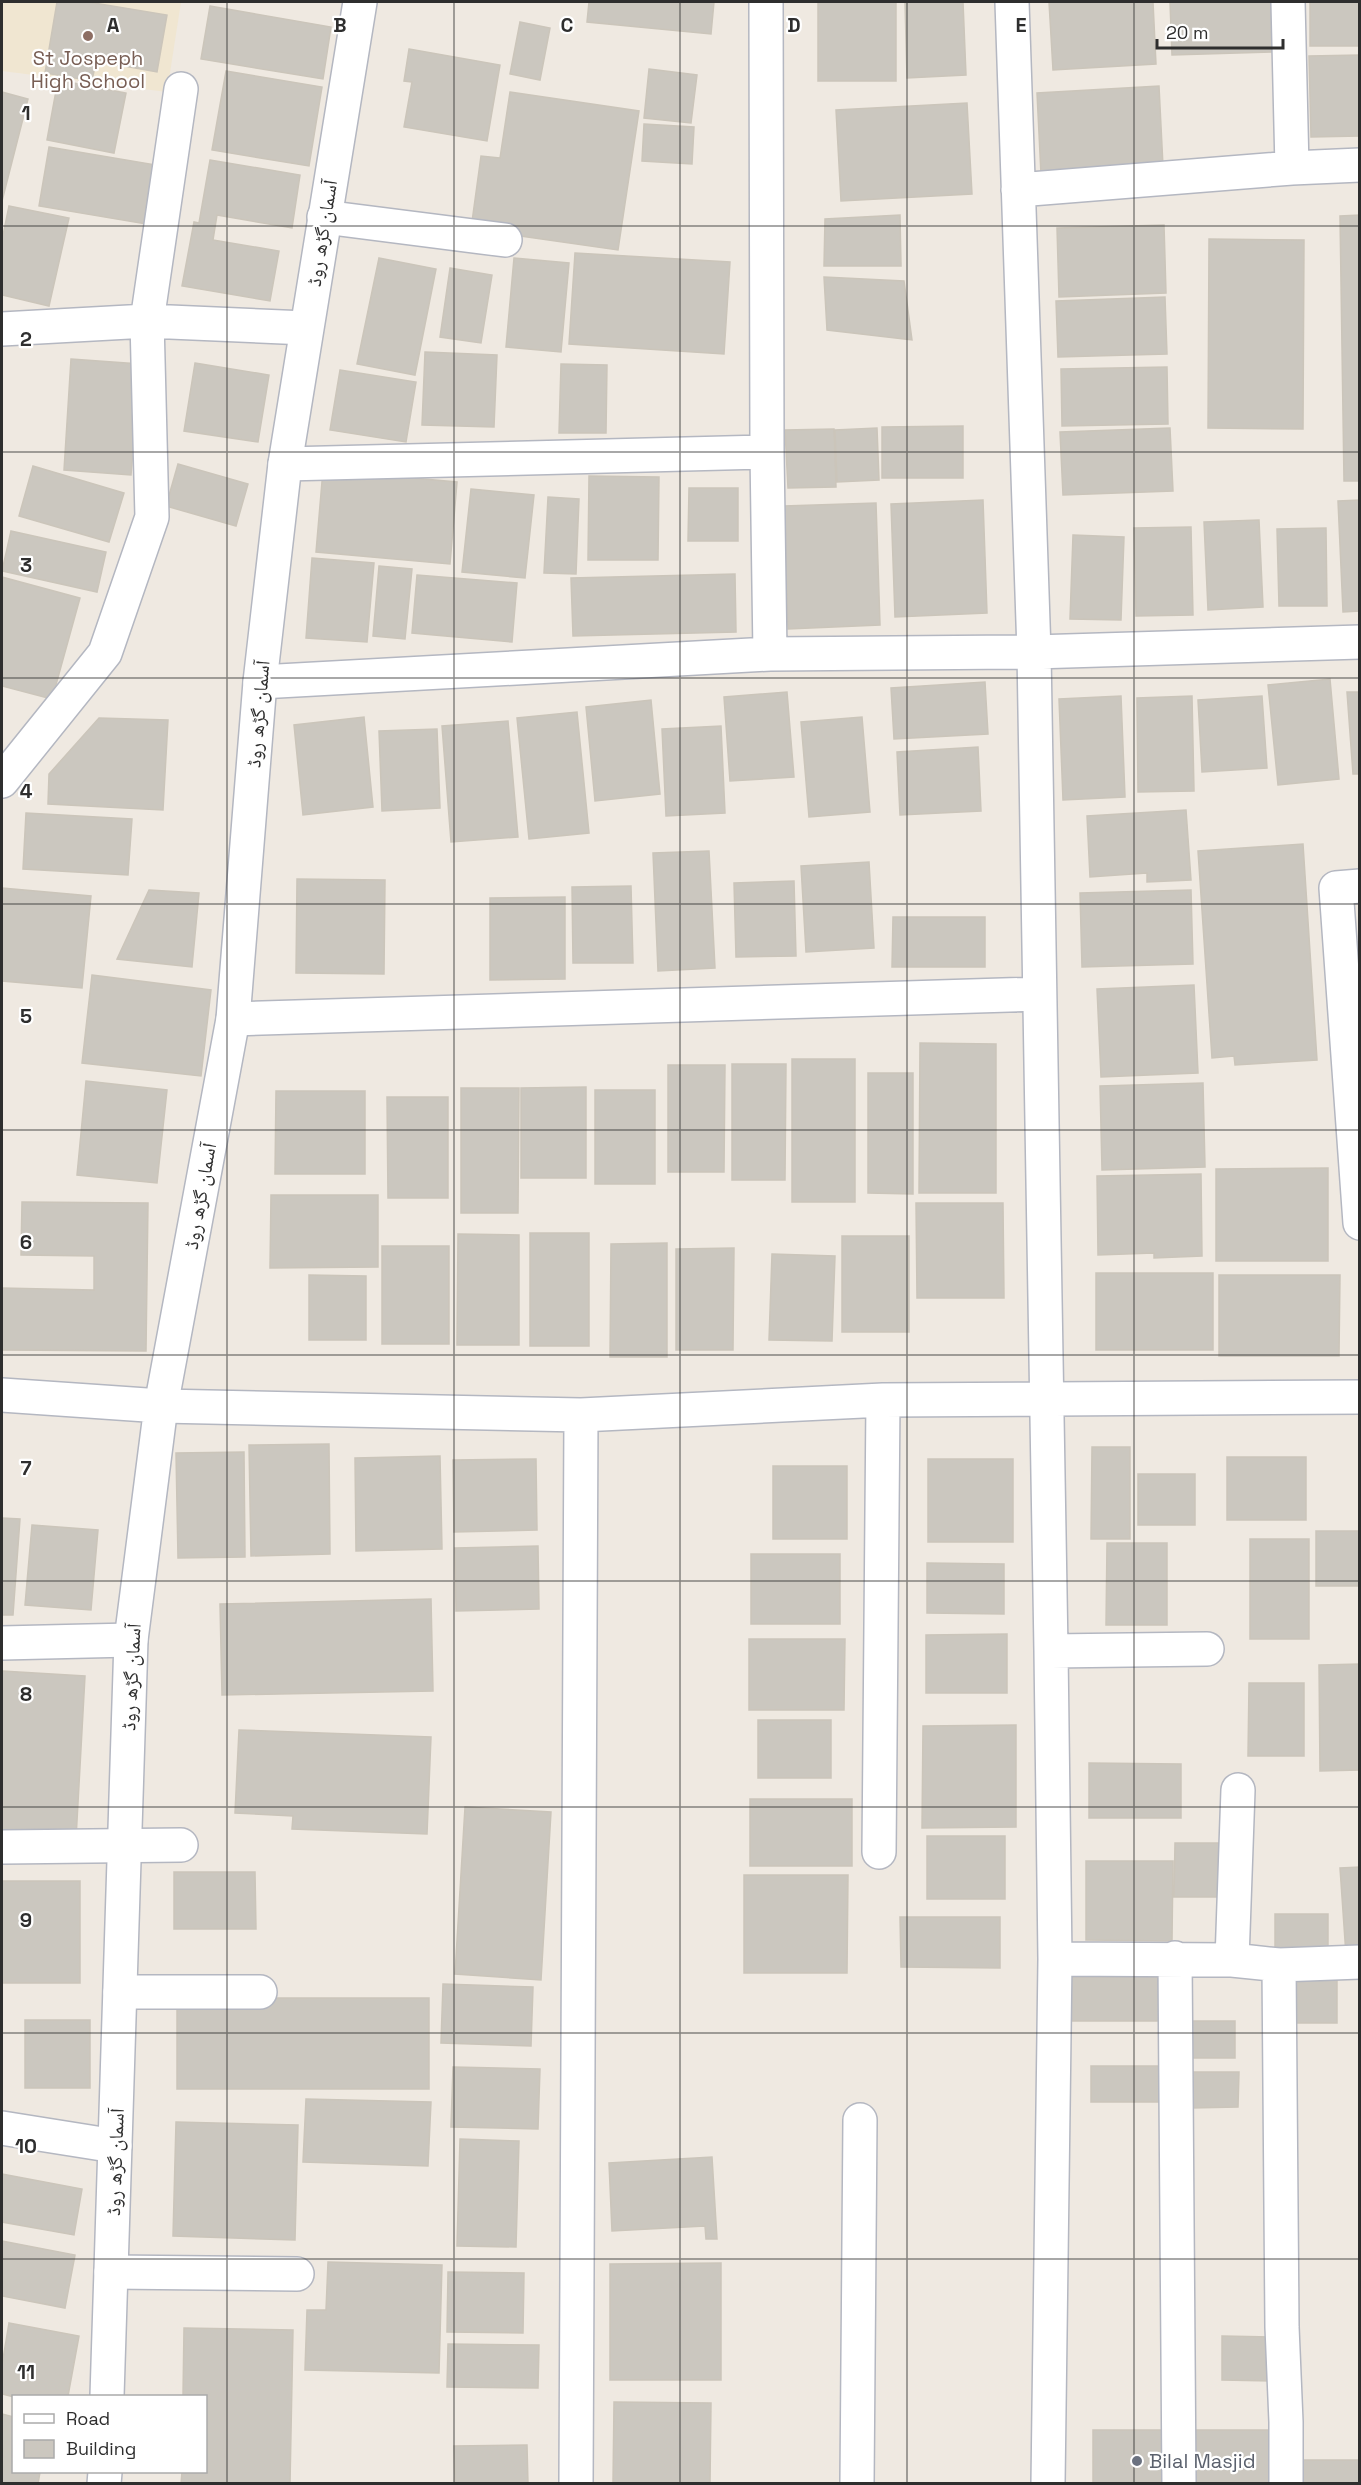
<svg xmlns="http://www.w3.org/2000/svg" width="1361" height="2485" viewBox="0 0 1361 2485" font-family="'Space Grotesk','Noto Naskh Arabic',sans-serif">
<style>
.education{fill:#f0e6d1}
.building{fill:#cbc7bf;stroke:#cbc5ba;stroke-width:1.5}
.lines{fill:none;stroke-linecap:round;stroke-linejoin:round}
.minor-casing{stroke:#b4b7c1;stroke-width:36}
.tertiary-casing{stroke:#b4b7c1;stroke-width:36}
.minor{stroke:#fff;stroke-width:33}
.tertiary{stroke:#fff;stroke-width:33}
.grid{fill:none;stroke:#2e2e2e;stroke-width:1.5;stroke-opacity:0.55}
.education-dot{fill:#8d6e63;stroke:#fff;stroke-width:2}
.worship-dot{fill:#6b7280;stroke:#fff;stroke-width:2}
.labels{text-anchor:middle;stroke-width:4.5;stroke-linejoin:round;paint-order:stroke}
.education-label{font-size:20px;fill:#785e54;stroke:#fff}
.street-label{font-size:20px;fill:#2e2e2e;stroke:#fff}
.worship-label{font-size:20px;fill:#5b616d;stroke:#fff;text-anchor:start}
.grid-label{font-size:20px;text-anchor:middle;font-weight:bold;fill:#2e2e2e;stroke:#fff;stroke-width:4.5;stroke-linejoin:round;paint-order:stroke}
</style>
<rect width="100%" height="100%" fill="#efe9e1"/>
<path class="education" d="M 2,2 L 181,2 L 167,92 L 2,71 Z"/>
<path class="building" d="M 57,2 L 88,2 L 167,15 L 157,72 L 96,61 L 92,81 L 45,73 Z
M 589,2 L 714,2 L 711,34 L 587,22 Z
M 818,2 L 896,2 L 896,81 L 818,81 Z
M 905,2 L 963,2 L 966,75 L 907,78 Z
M 1049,2 L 1153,2 L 1156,64 L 1053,70 Z
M 1170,2 L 1273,2 L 1274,52 L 1172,55 Z
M 1310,2 L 1360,2 L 1360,46 L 1310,46 Z
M 210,6 L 331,27 L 323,79 L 201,59 Z
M 520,22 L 550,28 L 540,80 L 510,74 Z
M 409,49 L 500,65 L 487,141 L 404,127 L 412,82 L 404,81 Z
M 1360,55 L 1360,136 L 1311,137 L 1309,56 Z
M 649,69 L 697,75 L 691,123 L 644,118 Z
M 226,71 L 322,87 L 309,166 L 212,150 Z
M 58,80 L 126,93 L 114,153 L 47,140 Z
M 1159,86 L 1163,166 L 1041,174 L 1037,93 Z
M 2,92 L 28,99 L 2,201 Z
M 510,92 L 639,111 L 618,250 L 471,229 L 481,156 L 500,158 Z
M 967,103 L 972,194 L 841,201 L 836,110 Z
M 644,124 L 694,127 L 692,164 L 642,161 Z
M 49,147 L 156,165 L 146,224 L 39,206 Z
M 210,160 L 300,175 L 292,228 L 217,215 L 213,240 L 279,251 L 270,301 L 182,286 L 194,222 L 199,223 Z
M 9,206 L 69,218 L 49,306 L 2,295 L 2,240 Z
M 900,215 L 901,266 L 824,266 L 825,219 Z
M 1360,215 L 1360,481 L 1344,481 L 1340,216 Z
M 1164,225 L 1166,293 L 1059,297 L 1057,228 Z
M 1209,239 L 1304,240 L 1303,429 L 1208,428 Z
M 575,253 L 730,262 L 724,354 L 569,344 Z
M 379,258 L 436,269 L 415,375 L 357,364 Z
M 514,258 L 569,263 L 561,352 L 506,347 Z
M 450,268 L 492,275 L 481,343 L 440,337 Z
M 824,277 L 904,281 L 912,340 L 827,330 Z
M 1165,297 L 1167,354 L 1058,357 L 1056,301 Z
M 425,352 L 497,355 L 494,427 L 422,425 Z
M 71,359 L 140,364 L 131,475 L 64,470 Z
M 195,363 L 269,375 L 258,442 L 184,431 Z
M 561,364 L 607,365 L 606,433 L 559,433 Z
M 1167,367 L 1168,424 L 1062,426 L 1061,369 Z
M 340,370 L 416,382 L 406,442 L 330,430 Z
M 963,426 L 963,478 L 882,478 L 882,427 Z
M 877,428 L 879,480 L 837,482 L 835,430 Z
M 1170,428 L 1173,491 L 1063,495 L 1060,432 Z
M 834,429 L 836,487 L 788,488 L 785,430 Z
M 178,464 L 248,484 L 236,526 L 166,506 Z
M 33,466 L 124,493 L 109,542 L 19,516 Z
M 323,470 L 457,482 L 450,564 L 316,552 Z
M 589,476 L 659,477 L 658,560 L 588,560 Z
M 689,488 L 738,488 L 738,541 L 688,541 Z
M 471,489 L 534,495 L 525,578 L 462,572 Z
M 548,497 L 579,499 L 576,574 L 544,573 Z
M 983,500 L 987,613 L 895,617 L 891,504 Z
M 1360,500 L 1360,611 L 1343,612 L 1338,501 Z
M 876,503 L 880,625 L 788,629 L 784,506 Z
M 1259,520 L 1263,607 L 1208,610 L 1204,522 Z
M 1191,527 L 1193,615 L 1136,616 L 1134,528 Z
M 1326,528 L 1327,606 L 1279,606 L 1277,529 Z
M 11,531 L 106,552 L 97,592 L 2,571 Z
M 1073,535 L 1124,537 L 1121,620 L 1070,619 Z
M 312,558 L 374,563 L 367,642 L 306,638 Z
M 379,566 L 412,569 L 405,639 L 373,636 Z
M 735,574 L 736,632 L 573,636 L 571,578 Z
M 417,575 L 517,583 L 512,642 L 412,633 Z
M 2,577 L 80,598 L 52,699 L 2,686 Z
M 1330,679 L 1339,779 L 1278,785 L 1268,685 Z
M 985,682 L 988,734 L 894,739 L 891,688 Z
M 787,692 L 794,777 L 730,781 L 724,697 Z
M 1347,692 L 1360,692 L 1360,774 L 1353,774 Z
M 1121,696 L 1125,797 L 1063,800 L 1059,699 Z
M 1192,696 L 1194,791 L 1138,792 L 1137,698 Z
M 1262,696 L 1267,768 L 1202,772 L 1198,700 Z
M 651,700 L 660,794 L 595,801 L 586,707 Z
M 577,712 L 589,833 L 529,839 L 517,718 Z
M 364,717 L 373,807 L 303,815 L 294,725 Z
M 862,717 L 870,812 L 809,817 L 801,722 Z
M 99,718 L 168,720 L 163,810 L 48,804 L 49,774 Z
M 508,721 L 518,837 L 451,842 L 442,726 Z
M 721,726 L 725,813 L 666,816 L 662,729 Z
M 437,729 L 440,808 L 382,811 L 379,731 Z
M 978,747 L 981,811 L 900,815 L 897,752 Z
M 1186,810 L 1191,880 L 1147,882 L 1147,873 L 1090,877 L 1087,816 Z
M 26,813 L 132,819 L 128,875 L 23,869 Z
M 1303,844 L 1317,1060 L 1235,1065 L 1234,1056 L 1212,1058 L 1198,851 Z
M 709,851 L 715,968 L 658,971 L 653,853 Z
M 869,862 L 874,948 L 806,952 L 801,866 Z
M 297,879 L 385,880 L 384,974 L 296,973 Z
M 794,881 L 796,956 L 736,957 L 734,883 Z
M 631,886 L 633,963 L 573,963 L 572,887 Z
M 2,888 L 91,896 L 82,988 L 2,981 Z
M 149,890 L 199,893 L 192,967 L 117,959 Z
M 1191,890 L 1193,964 L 1082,967 L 1080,893 Z
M 565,897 L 565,979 L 490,980 L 490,898 Z
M 893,917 L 985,917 L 985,967 L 892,967 Z
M 1355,942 L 1360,942 L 1360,1003 Z
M 92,975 L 211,990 L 201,1076 L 82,1063 Z
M 1194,985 L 1198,1073 L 1101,1077 L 1097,989 Z
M 920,1043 L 996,1044 L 996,1193 L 919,1193 Z
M 792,1059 L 855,1059 L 855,1202 L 792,1202 Z
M 732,1064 L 786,1064 L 785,1180 L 732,1180 Z
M 668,1065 L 725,1065 L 724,1172 L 668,1172 Z
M 868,1073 L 913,1073 L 913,1194 L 868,1193 Z
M 86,1081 L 167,1090 L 157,1183 L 77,1175 Z
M 1203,1083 L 1205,1167 L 1102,1170 L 1100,1086 Z
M 586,1087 L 586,1178 L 521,1178 L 521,1088 Z
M 461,1088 L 519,1088 L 518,1213 L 461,1213 Z
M 595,1090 L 655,1090 L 655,1184 L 595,1184 Z
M 276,1091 L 365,1091 L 365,1174 L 275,1174 Z
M 387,1097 L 448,1097 L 448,1198 L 388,1198 Z
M 1328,1168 L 1328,1261 L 1216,1261 L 1216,1169 Z
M 1201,1174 L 1202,1256 L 1154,1258 L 1154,1253 L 1098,1255 L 1097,1176 Z
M 271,1195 L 378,1195 L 378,1267 L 270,1268 Z
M 22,1202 L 148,1203 L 146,1351 L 2,1350 L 2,1288 L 94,1290 L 94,1256 L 21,1255 Z
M 916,1203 L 1003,1203 L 1004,1298 L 917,1298 Z
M 530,1233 L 589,1233 L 589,1346 L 530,1346 Z
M 458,1234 L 519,1235 L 519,1345 L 457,1345 Z
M 842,1236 L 909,1236 L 909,1332 L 842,1332 Z
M 667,1243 L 667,1357 L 610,1357 L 611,1244 Z
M 382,1246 L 449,1246 L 449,1344 L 382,1344 Z
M 734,1248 L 733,1350 L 676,1350 L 676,1249 Z
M 772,1254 L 835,1256 L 832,1341 L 769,1340 Z
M 1096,1273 L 1213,1273 L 1213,1350 L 1096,1350 Z
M 309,1275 L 366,1276 L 366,1340 L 309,1340 Z
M 1219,1275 L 1340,1275 L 1339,1356 L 1219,1356 Z
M 329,1444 L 330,1554 L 251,1556 L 249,1445 Z
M 1092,1447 L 1130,1447 L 1130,1539 L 1091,1539 Z
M 244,1452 L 245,1557 L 178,1558 L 176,1453 Z
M 440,1456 L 442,1549 L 356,1551 L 355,1458 Z
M 1227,1457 L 1306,1457 L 1306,1520 L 1227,1520 Z
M 536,1459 L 537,1530 L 454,1532 L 453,1460 Z
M 928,1459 L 1013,1459 L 1013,1542 L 928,1542 Z
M 773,1466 L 847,1466 L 847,1539 L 773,1539 Z
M 1138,1474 L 1195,1474 L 1195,1525 L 1138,1525 Z
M 2,1518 L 20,1519 L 13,1615 L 2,1615 Z
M 32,1525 L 98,1530 L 91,1610 L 25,1605 Z
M 1316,1531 L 1360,1531 L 1360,1586 L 1316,1586 Z
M 1250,1539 L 1309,1539 L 1309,1639 L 1250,1639 Z
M 1107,1543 L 1167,1543 L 1167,1625 L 1106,1625 Z
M 538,1546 L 539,1609 L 456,1611 L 455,1548 Z
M 751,1554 L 840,1554 L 840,1624 L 751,1624 Z
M 927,1563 L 1004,1564 L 1004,1614 L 927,1613 Z
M 431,1599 L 433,1691 L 222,1695 L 220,1604 Z
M 1007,1634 L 1007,1693 L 926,1693 L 926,1635 Z
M 749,1639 L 845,1639 L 844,1710 L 749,1710 Z
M 1360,1664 L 1360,1770 L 1320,1771 L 1319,1665 Z
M 2,1671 L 85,1676 L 76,1839 L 2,1836 Z
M 1249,1683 L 1304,1683 L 1304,1756 L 1248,1756 Z
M 758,1720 L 831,1720 L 831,1778 L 758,1778 Z
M 1016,1725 L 1016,1827 L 922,1828 L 923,1726 Z
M 239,1730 L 431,1737 L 427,1834 L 292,1829 L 293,1816 L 235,1813 Z
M 1089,1763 L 1181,1764 L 1181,1818 L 1089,1818 Z
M 750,1799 L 852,1799 L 852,1866 L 750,1866 Z
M 465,1807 L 551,1812 L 541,1980 L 455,1974 Z
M 927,1836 L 1005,1836 L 1005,1899 L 927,1899 Z
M 1175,1843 L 1228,1843 L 1228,1897 L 1174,1897 Z
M 1086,1861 L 1173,1861 L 1172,1941 L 1086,1940 Z
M 1360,1867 L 1360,1954 L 1346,1955 L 1340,1868 Z
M 174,1872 L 255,1872 L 256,1929 L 174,1929 Z
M 744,1875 L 848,1875 L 847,1973 L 744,1973 Z
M 2,1881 L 80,1881 L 80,1983 L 2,1983 Z
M 1275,1914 L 1328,1914 L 1328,1952 L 1275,1952 Z
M 900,1917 L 1000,1917 L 1000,1968 L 901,1967 Z
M 1070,1977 L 1164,1977 L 1164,2021 L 1069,2021 Z
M 1288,1978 L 1337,1978 L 1337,2023 L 1288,2023 Z
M 443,1984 L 533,1987 L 531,2046 L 441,2043 Z
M 177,1998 L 429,1998 L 429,2089 L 177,2089 Z
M 25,2020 L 90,2020 L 90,2088 L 25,2088 Z
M 1185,2021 L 1235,2021 L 1235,2058 L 1185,2058 Z
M 1091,2066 L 1169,2066 L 1169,2102 L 1091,2102 Z
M 453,2067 L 540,2069 L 538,2129 L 451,2127 Z
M 1191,2072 L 1239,2072 L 1238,2107 L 1191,2108 Z
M 306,2099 L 431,2102 L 428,2166 L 303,2162 Z
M 176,2122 L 298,2125 L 295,2240 L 173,2236 Z
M 460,2139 L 519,2141 L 516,2247 L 457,2246 Z
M 712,2157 L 717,2239 L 706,2239 L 705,2226 L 612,2231 L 609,2163 Z
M 2,2174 L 82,2189 L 74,2235 L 2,2222 Z
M 2,2241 L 75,2255 L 65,2308 L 2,2296 Z
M 328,2262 L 442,2265 L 439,2373 L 305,2370 L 307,2310 L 326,2310 Z
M 721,2263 L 721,2380 L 610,2380 L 610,2264 Z
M 448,2272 L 524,2273 L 523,2333 L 447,2332 Z
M 9,2323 L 79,2336 L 68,2396 L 14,2397 L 2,2394 L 2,2365 Z
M 184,2328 L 293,2330 L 290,2484 L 181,2484 L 182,2472 L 206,2472 L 206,2396 L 183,2396 Z
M 1222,2336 L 1276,2337 L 1276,2381 L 1222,2380 Z
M 448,2344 L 539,2345 L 538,2388 L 447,2387 Z
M 614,2402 L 711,2403 L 710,2484 L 613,2484 Z
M 2,2414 L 14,2417 L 14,2472 L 40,2472 L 38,2484 L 2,2484 Z
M 1093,2430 L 1176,2430 L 1176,2484 L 1093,2484 Z
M 1179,2430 L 1280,2430 L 1280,2484 L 1180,2484 Z
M 527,2445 L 528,2484 L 455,2484 L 454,2446 Z
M 1299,2460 L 1360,2460 L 1360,2484 L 1299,2484 Z"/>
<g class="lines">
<g class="minor-casing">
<path id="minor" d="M 766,2 L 767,452 L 770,654
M 1012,2 L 1034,652 L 1051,1651 L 1055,1959 L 1048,2484
M 1288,2 L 1292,168
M 1018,190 L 1292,168 L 1360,165
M 324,217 L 505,240
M 2,329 L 147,321 L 306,328
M 285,464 L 767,452
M 260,682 L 770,654 L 1034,652 L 1360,642
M 2,781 L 105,653 L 152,517 L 147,321 L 181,89
M 1360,886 L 1336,888 L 1360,1223
M 233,1019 L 1038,994
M 161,1406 L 581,1415 L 883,1400 L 1360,1397
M 2,1643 L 131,1640
M 1051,1651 L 1207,1649
M 2,1847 L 181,1845
M 879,1852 L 883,1400
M 1175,1958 L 1179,2484
M 1055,1959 L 1232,1960 L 1279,1965 L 1360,1962
M 1232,1960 L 1238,1790
M 1279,1965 L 1282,2327 L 1286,2422 L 1286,2484
M 120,1992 L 260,1992
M 2,2128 L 115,2146
M 111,2272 L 297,2274
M 576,2484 L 581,1415
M 857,2484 L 860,2120"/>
</g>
<g class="tertiary-casing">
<path id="tertiary" d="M 2,1395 L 161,1406
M 107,2396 L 131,1640 L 161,1406 L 233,1019 L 260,682 L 285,464 L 360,2
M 104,2484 L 105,2472"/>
</g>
<use href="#minor" class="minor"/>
<use href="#tertiary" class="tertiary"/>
</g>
<path class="grid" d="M 227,2 L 227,2484M 454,2 L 454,2484M 680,2 L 680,2484M 907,2 L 907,2484M 1134,2 L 1134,2484M 2,226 L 1360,226M 2,452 L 1360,452M 2,678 L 1360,678M 2,904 L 1360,904M 2,1130 L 1360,1130M 2,1355 L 1360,1355M 2,1581 L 1360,1581M 2,1807 L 1360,1807M 2,2033 L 1360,2033M 2,2259 L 1360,2259"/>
<circle class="education-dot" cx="88" cy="36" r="6"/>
<circle class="worship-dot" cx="1137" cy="2461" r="6"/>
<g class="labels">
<g class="education-label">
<text x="88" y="65">St Jospeph<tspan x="88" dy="23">High School</tspan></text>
</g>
<g class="street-label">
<text transform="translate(322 233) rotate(-81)" y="7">آسمان گڑھ روڈ</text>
<text transform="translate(258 714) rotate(-85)" y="7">آسمان گڑھ روڈ</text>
<text transform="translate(200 1196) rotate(-80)" y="7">آسمان گڑھ روڈ</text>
<text transform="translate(131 1677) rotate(-87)" y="7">آسمان گڑھ روڈ</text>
<text transform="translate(115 2162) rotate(-88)" y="7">آسمان گڑھ روڈ</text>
</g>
<g class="worship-label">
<text x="1149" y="2468">Bilal Masjid</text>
</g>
</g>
<g class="grid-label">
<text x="113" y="32">A</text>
<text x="340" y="32">B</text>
<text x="567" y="32">C</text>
<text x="794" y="32">D</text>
<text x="1021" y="32">E</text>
<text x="26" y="120">1</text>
<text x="26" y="346">2</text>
<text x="26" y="572">3</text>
<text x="26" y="798">4</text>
<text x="26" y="1023">5</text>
<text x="26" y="1249">6</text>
<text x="26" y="1475">7</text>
<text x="26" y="1701">8</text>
<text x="26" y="1927">9</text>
<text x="26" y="2153">10</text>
<text x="26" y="2379">11</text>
</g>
<rect width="1361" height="2485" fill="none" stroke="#2e2e2e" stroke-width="6"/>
<rect x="12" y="2395" width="195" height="78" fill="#ffffff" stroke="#ababab" stroke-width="1.5"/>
<rect x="24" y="2414" width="30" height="9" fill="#ffffff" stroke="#ababab" stroke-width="1.5"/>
<text x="66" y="2425" font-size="18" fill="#2e2e2e">Road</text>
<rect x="24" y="2440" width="30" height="18" fill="#cbc7bf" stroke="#ababab" stroke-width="1.5"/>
<text x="66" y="2455" font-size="18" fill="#2e2e2e">Building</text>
<path d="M1157 39v9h126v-9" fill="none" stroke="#2e2e2e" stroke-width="3"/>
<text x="1166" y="39" font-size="18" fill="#2e2e2e" stroke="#ffffff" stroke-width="4.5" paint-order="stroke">20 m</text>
</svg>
